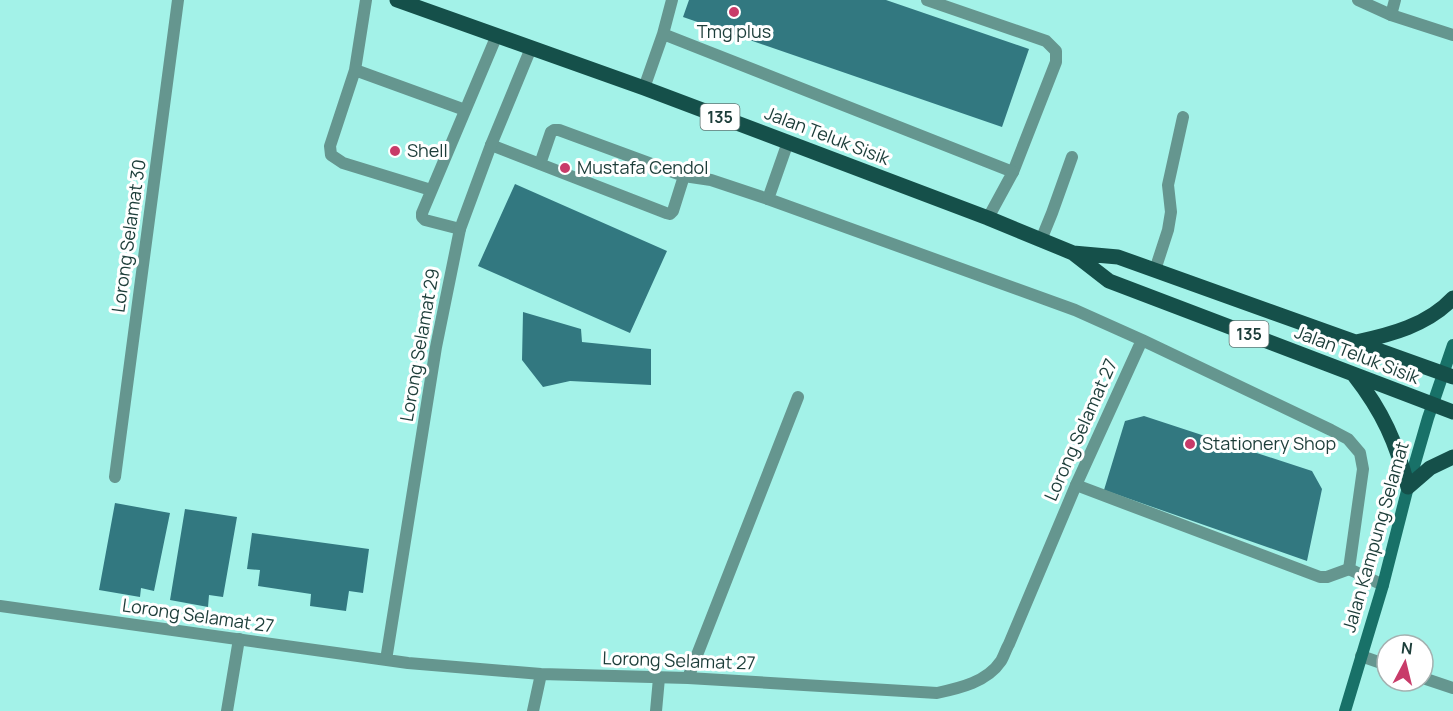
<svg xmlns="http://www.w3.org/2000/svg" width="1453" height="711" viewBox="0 0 1453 711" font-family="Manrope,sans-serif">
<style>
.building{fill:#327880}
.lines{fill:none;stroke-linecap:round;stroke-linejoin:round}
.lane{stroke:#65968f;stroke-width:12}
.street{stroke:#65968f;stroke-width:12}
.secondary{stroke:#187168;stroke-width:12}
.primary{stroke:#15504a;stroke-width:15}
.poi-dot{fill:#c83b69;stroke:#fff;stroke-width:2}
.labels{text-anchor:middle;stroke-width:6;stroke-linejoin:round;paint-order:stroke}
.shield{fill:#fff;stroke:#607774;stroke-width:1.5}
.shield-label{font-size:16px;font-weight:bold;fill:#1c3d39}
.poi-label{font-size:18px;fill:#1c3d39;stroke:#fff;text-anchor:start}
.street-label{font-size:18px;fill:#1c3d39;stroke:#fff}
</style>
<rect width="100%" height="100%" fill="#a3f2e8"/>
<path class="building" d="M 689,0 L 886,0 L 1029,49 L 1002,127 L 683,17 Z
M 515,184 L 667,251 L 630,333 L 478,266 Z
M 523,312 L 581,329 L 582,342 L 651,349 L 651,385 L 570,381 L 543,387 L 522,360 Z
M 1144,416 L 1312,471 L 1322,489 L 1307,561 L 1104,490 L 1125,421 Z
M 115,503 L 170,513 L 154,591 L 141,588 L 140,597 L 99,590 Z
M 185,509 L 237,517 L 223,597 L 209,595 L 208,607 L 170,600 Z
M 252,533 L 369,549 L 363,593 L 349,591 L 346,611 L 310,606 L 311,594 L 258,586 L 260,570 L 247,569 Z"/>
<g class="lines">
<path class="lane" d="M 366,0 L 355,70 L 330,146 L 331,155 L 343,163 L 431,190
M 927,0 L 1046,41 L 1056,51 L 1056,62 L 1013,172
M 1391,15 L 1395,0
M 355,70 L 465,110
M 491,145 L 666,213 L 670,214 L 673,211 L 684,176
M 540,164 L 551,132 L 554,130 L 559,130 L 684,176 L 711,180 L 768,199
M 460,229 L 425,220 L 422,217 L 422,213 L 497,35
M 1041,240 L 1052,213 L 1072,157
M 1155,270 L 1168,230 L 1171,212 L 1168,185 L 1183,117
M 1076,485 L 1320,577 L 1327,577 L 1349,569
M 227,711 L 239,639
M 656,711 L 659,678"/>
<path class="street" d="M 1358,0 L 1391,15 L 1453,35
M 663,34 L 1013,172 L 988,218
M 644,88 L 663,34 L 672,0
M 788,142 L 768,199 L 1075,310 L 1142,340 L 1331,430 L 1348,439 L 1360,453 L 1363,469 L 1349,569 L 1383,585
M 115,477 L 178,0
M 0,606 L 408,663 L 541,674 L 688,678 L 937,693 C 960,688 987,682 1001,661 C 1004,656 1006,649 1009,644 L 1076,485 L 1142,340
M 1361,656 L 1387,665
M 386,660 L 436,347 L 460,229 L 491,145 L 531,48
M 688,678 L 798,397
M 1423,678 L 1453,688
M 533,711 L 541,674"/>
<path class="secondary" d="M 1345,711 L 1383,585 L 1408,487 L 1428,418 L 1453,345"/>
<path class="primary" d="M 397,0 L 644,88 L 988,218 L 1073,253 L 1109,281 L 1453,412
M 1073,253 L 1118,257 L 1453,377
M 1356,342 C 1390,335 1428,325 1453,298
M 1354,375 C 1383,412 1396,442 1408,487 L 1430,468 L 1453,457"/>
</g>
<g class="poi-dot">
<circle cx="734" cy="12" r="6"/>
<circle cx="395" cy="151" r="6"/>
<circle cx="565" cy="168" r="6"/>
<circle cx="1190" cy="444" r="6"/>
</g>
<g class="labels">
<g class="shield">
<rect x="700.5" y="104" width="39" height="26" rx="4.5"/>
<rect x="1229.5" y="321" width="39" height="26" rx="4.5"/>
</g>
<g class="shield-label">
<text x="720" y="123">135</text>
<text x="1249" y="340">135</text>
</g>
<g class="poi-label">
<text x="734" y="38" text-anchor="middle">Tmg plus</text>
<text x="407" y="157">Shell</text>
<text x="577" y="174">Mustafa Cendol</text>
<text x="1202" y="450">Stationery Shop</text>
</g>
<g class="street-label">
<text transform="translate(827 136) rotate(21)" y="6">Jalan Teluk Sisik</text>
<text transform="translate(129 236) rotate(-82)" y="6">Lorong Selamat 30</text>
<text transform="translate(420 345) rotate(-80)" y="6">Lorong Selamat 29</text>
<text transform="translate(1357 355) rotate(21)" y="6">Jalan Teluk Sisik</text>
<text transform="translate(1081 430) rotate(-66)" y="6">Lorong Selamat 27</text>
<text transform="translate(1376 537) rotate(-74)" y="6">Jalan Kampung Selamat</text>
<text transform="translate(198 616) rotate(8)" y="6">Lorong Selamat 27</text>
<text transform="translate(679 661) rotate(2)" y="6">Lorong Selamat 27</text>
</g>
</g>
<g transform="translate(1405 663) rotate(7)"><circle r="28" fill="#ffffff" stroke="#a4b1b0" stroke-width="1.5"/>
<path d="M0-4.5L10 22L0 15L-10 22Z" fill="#c83b69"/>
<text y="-9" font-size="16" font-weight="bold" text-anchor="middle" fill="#1c3d39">N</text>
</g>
</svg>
